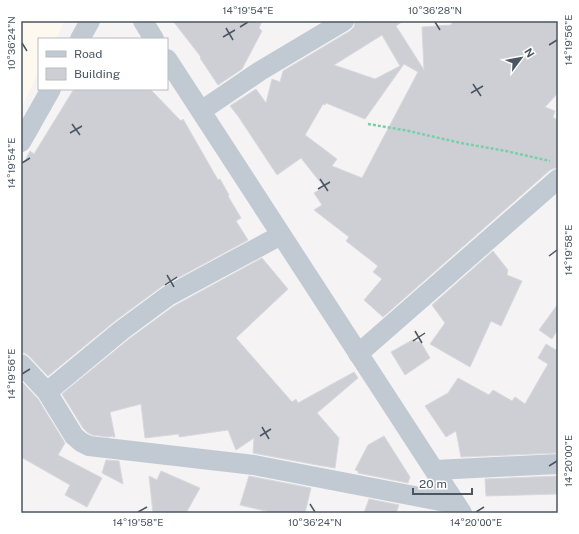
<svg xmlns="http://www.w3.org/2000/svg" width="579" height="534" viewBox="0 0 579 534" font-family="'Public Sans',sans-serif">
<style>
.commercial{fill:#fdf9ef}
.building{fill:#cdcfd5;stroke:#d7d9de;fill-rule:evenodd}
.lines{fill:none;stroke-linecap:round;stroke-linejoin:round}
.path{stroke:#7ad0a6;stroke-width:2.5;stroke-dasharray:3 2;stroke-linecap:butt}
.minor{stroke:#c1cad2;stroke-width:20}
.ticks{fill:none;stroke:#4a5661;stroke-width:1.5}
.neatline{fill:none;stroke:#4a5661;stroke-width:1.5}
.ticks-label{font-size:10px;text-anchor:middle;fill:#4a5661}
</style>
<rect width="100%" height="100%" fill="#f5f3f3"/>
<path class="commercial" d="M 21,21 L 65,21 L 56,39 L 39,39 L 39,72 L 21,108 Z"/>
<path class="building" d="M 173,21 L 262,21 L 259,28 L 262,31 L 242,69 L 218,85 L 200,58 L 201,57 Z
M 355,21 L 403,21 L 396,26 L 424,70 L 422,27 L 451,25 L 453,21 L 558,21 L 558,93 L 545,107 L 555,111 L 553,117 L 558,121 L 558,168 L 555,168 L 550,170 L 383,317 L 364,300 L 382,279 L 373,272 L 378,266 L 346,241 L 349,237 L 314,210 L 322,205 L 314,193 L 324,187 L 301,158 L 277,175 L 238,116 L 230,106 L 256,89 L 266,103 L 272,79 L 280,82 L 283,71 L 350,31 L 354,27 ZM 382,35 L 400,66 L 375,79 L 334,65 ZM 404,64 L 418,72 L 362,178 L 332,166 L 337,159 L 305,135 L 323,104 L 325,105 L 326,103 L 365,119 Z
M 74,89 L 150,89 L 181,121 L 183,119 L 218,180 L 220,179 L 229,195 L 228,196 L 241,218 L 236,221 L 248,240 L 161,287 L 115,321 L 48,376 L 29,356 L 25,353 L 21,353 L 21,168 L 30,151 L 34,154 Z
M 493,251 L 508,270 L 507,275 L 522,281 L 501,326 L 491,321 L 470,367 L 430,344 L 445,323 L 432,305 Z
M 262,258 L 288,289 L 236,338 L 292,402 L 296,399 L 298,403 L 354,372 L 358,378 L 317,413 L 339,438 L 335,468 L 317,465 L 253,453 L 254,438 L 236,450 L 228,430 L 179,437 L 179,434 L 145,438 L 141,404 L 110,412 L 115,437 L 113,437 L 113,436 L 108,437 L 92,435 L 87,432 L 83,428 L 62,394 L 129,339 L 174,306 Z
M 558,304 L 558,329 L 552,339 L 539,330 Z
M 414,339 L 417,342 L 420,341 L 430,358 L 405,375 L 391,352 Z
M 546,344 L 556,350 L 558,346 L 558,453 L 461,457 L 456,431 L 446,437 L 425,406 L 448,393 L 458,378 L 489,395 L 493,390 L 512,401 L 515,397 L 525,404 L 548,364 L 538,358 Z
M 21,381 L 38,399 L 65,443 L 58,455 L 102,478 L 87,507 L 65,495 L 70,485 L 21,457 Z
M 384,436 L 410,477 L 408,483 L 358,473 L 358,471 L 355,470 L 368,445 Z
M 106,460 L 119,461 L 123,484 L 102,473 Z
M 161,471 L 200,488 L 186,513 L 153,513 L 149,476 L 157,480 Z
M 249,476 L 311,488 L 305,513 L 274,513 L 240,505 Z
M 558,476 L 558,494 L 486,496 L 485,479 Z
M 369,499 L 399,505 L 396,513 L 364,513 Z"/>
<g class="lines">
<path class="path" d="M 368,124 L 404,130 L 461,143 L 506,151 L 550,161"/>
<path class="minor" d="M 143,21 L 154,39
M 80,39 L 90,21
M 167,59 L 462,513
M 201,111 L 260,71 L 344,21
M 21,142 L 51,89
M 358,354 L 558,179
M 21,364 L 47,392 L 74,436 L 81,442 L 89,446 L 254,465 L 456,504
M 47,392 L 122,330 L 168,296 L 281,235
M 435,470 L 558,464"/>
</g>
<path class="ticks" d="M 435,22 L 440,30M 240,27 L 248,22M 226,28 L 233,40M 223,37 L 235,30M 22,43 L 27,51M 549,45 L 557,40M 473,84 L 481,96M 471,93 L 483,86M 72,124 L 80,135M 70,133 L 82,126M 22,163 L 30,158M 320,179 L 328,191M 318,189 L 330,182M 549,256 L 557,250M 167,275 L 174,287M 165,285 L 177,277M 415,331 L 422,343M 413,341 L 425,333M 22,374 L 30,369M 262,427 L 269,439M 260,436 L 271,429M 549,466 L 557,461M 310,504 L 315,512M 138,512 L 147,507M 476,512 L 484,507"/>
<rect width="579" height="534" fill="none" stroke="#ffffff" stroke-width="44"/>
<rect x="38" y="38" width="130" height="52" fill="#ffffff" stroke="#b7bbc0"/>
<rect x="46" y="51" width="20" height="6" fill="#c1cad2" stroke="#b7bbc0"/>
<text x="74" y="58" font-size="12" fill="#4a5661">Road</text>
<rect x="46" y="68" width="20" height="12" fill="#cdcfd5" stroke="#b7bbc0"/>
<text x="74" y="78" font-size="12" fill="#4a5661">Building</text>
<g transform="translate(521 58) rotate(58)" stroke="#ffffff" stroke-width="3" paint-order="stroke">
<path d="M0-3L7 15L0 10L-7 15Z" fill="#4a5661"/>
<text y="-6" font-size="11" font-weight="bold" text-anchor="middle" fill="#4a5661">N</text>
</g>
<path d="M413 488v6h59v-6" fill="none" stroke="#4a5661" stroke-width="2"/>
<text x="419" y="488" font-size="12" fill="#4a5661" stroke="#ffffff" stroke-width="3" paint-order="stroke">20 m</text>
<rect x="22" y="22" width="535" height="490" class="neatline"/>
<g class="ticks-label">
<text x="248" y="14">14°19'54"E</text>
<text x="435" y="14">10°36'28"N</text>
<text transform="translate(568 40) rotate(-90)" y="4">14°19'56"E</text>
<text transform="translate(11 43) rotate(-90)" y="4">10°36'24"N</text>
<text transform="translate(11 163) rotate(-90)" y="4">14°19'54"E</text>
<text transform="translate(568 250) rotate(-90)" y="4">14°19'58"E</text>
<text transform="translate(11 374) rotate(-90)" y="4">14°19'56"E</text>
<text transform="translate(568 461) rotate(-90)" y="4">14°20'00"E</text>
<text x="138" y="526">14°19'58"E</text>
<text x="315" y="526">10°36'24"N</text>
<text x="476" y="526">14°20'00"E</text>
</g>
</svg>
